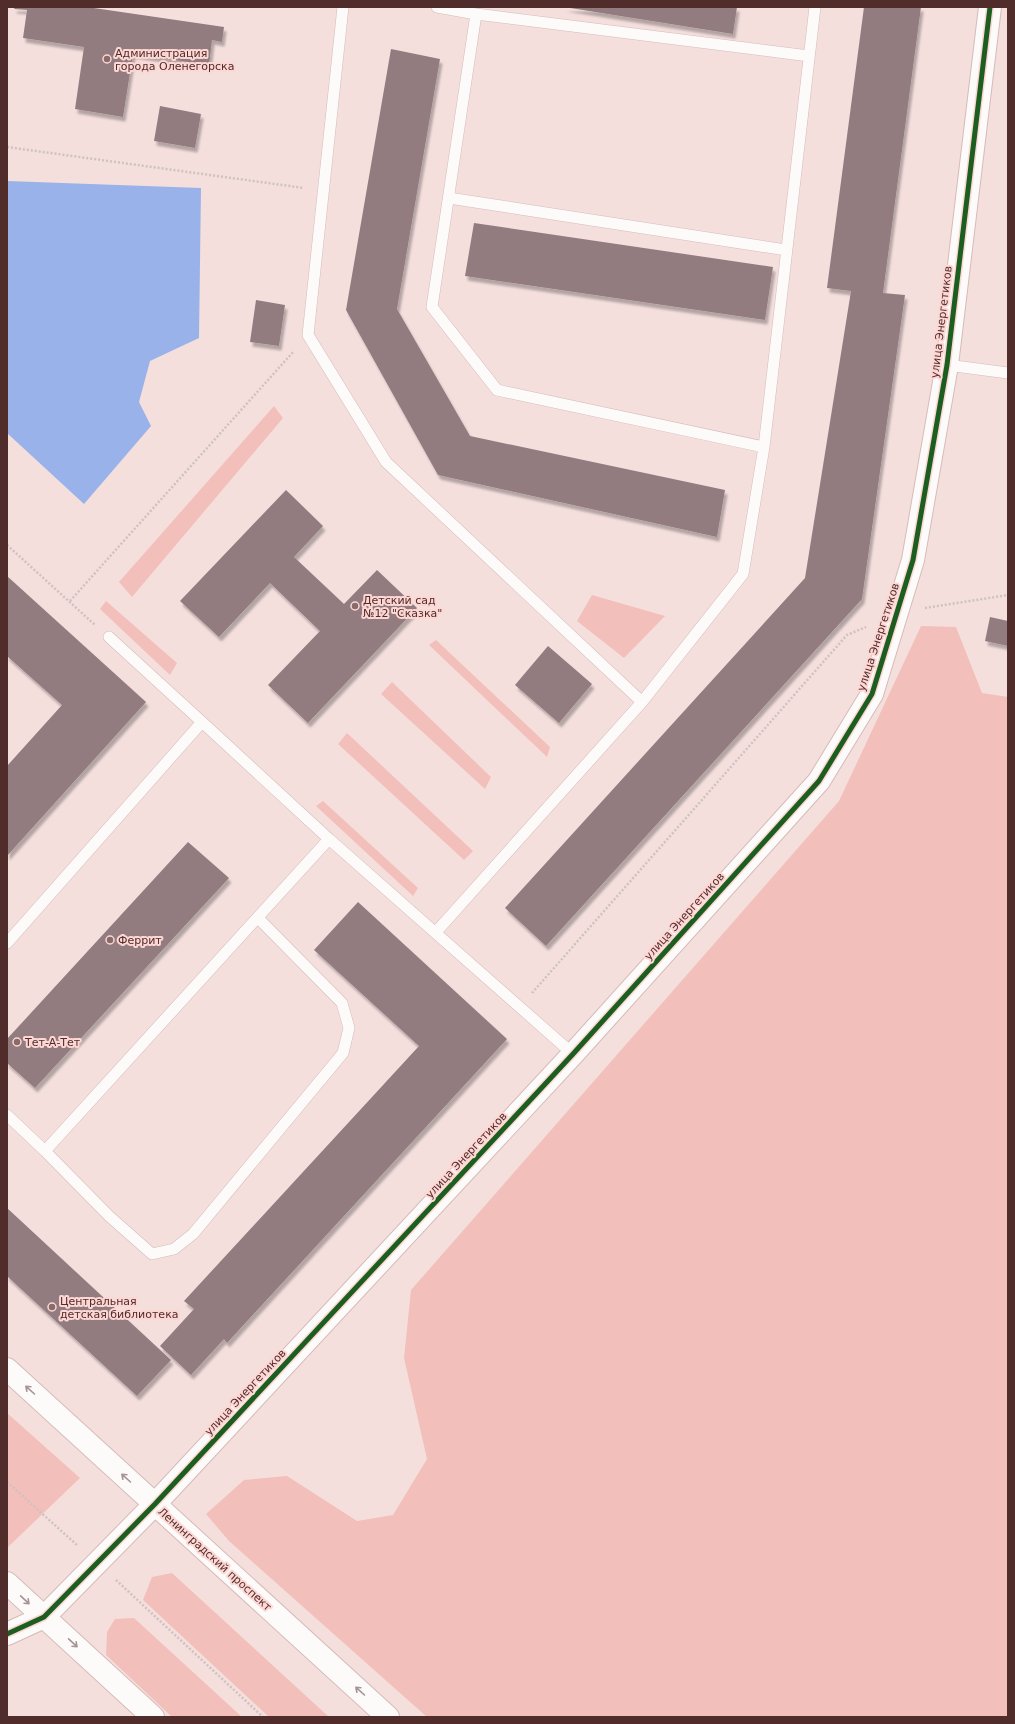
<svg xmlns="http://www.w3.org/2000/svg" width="1015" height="1724" viewBox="0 0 1015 1724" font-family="'DejaVu Sans',sans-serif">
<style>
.green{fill:#f3bfbb}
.water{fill:#9ab2ea}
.building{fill:#937c80;filter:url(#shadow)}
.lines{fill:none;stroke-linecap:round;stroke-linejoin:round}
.service-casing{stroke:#d5bbb9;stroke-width:12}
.minor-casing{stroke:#d5bbb9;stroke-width:24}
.tertiary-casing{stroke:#d5bbb9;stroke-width:24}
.path{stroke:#cec2c1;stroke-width:2.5;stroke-dasharray:2 2;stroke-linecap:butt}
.service{stroke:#fdfafa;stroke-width:11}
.minor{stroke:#fdfafa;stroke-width:22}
.tertiary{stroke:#fdfafa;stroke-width:22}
.cycleway-casing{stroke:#fdd7d4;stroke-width:8}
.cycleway{stroke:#1b5e20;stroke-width:5}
.oneway{stroke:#a69392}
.poi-dot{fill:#896b69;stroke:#fdd7d4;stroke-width:1.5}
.labels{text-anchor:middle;stroke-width:4;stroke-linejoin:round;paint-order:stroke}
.poi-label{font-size:11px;fill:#502c2a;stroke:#fdd7d4;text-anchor:start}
.street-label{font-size:11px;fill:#502c2a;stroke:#fdd7d4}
</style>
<defs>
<filter id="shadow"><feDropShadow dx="2.5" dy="4.5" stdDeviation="1" flood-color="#0004"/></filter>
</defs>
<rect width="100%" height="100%" fill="#f4dfdd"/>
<path class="green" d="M 274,406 L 283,418 L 132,597 L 119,582 Z
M 592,595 L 665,616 L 624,658 L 577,621 Z
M 106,601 L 177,663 L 170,675 L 100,609 Z
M 921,626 L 956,627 L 982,693 L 1008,697 L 1008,1714 L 1006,1717 L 427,1717 L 229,1541 L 206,1514 L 244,1480 L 287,1476 L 357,1521 L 393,1515 L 427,1459 L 404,1358 L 411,1290 L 839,801 Z
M 436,640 L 550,747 L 547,757 L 429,645 Z
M 392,682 L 491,777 L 485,789 L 381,694 Z
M 347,733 L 473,851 L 464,860 L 338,744 Z
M 323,801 L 418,888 L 413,896 L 316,806 Z
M 7,1413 L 80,1478 L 7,1548 Z
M 172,1573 L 329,1717 L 269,1717 L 143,1600 L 152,1577 Z
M 134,1618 L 242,1717 L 172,1717 L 106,1655 L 107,1632 L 115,1619 Z"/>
<path class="water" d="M 7,181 L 201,188 L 199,338 L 150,361 L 139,402 L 151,426 L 84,504 L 7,433 Z"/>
<path class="building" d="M 15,7 L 87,7 L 224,27 L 222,42 L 212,40 L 209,65 L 133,54 L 123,117 L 75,109 L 84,47 L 23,38 L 27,10 L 14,9 Z
M 564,7 L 737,7 L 733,34 Z
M 864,7 L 921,7 L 883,293 L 905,295 L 862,599 L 546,946 L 505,908 L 805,578 L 851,291 L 827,288 Z
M 391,49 L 440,59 L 397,309 L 470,436 L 725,490 L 717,537 L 438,475 L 346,310 Z
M 160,106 L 201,114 L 195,148 L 154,141 Z
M 474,223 L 773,267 L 765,320 L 465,276 Z
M 256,300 L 285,305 L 279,346 L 250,342 Z
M 286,490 L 323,526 L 294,557 L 344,604 L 377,570 L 417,608 L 308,723 L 268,685 L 320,631 L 270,583 L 219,637 L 180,601 Z
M 7,576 L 146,702 L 7,856 L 7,766 L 62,705 L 7,656 Z
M 990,617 L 1008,621 L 1008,646 L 985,641 Z
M 548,646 L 592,684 L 559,723 L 515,685 Z
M 188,842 L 229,878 L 35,1088 L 7,1063 L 7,1039 Z
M 358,902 L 507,1039 L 227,1343 L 224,1339 L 191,1375 L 160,1346 L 194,1309 L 184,1301 L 419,1046 L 314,950 Z
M 7,1208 L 171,1360 L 137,1396 L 7,1276 Z"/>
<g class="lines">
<g class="service-casing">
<path id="service" d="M 343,7 L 308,335 L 386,462 L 642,702
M 437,7 L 476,14 L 432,307 L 497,390 L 764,447
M 476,14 L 809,56
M 449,198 L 786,250
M 947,365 L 1008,373
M 109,637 L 202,722
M 436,932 L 642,702 L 743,574 L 764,447 L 815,7
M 7,943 L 202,722 L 329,839 L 573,1054
M 7,1115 L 45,1151 L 329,839
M 45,1151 L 109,1216 L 152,1254 L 174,1249 L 193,1234 L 343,1053 L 349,1028 L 342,1003 L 258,918"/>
</g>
<g class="minor-casing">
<path id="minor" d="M 7,1634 L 44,1617 L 155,1504 L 573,1054 L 819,781 L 872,694 L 913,560 L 947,365 L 990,7"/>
</g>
<g class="tertiary-casing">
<path id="tertiary" d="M 7,1369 L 388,1717
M 7,1583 L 153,1717"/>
</g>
<path class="path" d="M 7,147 L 304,188
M 7,545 L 95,625
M 70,601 L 294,351
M 925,608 L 1008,595
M 532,993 L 847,635 L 866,627
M 7,1482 L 78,1546
M 116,1580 L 263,1717"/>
<use href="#service" class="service"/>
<use href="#minor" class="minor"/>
<use href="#tertiary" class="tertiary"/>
<g class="cycleway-casing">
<path id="cycleway" d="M 7,1634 L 44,1617 L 155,1504 L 573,1054 L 819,781 L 872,694 L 913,560 L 947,365 L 990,7"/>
</g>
<use href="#cycleway" class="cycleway"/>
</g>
<defs><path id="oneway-shaft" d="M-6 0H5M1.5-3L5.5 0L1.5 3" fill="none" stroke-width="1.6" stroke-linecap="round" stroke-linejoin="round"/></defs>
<g class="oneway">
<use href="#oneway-shaft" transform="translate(30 1390) rotate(-138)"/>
<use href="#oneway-shaft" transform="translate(126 1478) rotate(-138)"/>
<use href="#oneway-shaft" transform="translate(25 1600) rotate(43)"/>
<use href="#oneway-shaft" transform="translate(73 1643) rotate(43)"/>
<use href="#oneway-shaft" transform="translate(360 1691) rotate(-138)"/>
</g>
<g class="poi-dot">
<circle cx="107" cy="59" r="4"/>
<circle cx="355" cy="606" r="4"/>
<circle cx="110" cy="940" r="4"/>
<circle cx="17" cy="1042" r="4"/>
<circle cx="52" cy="1307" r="4"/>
</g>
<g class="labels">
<g class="poi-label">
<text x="115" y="57">Администрация<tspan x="115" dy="13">города Оленегорска</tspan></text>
<text x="363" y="604">Детский сад<tspan x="363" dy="13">№12 "Сказка"</tspan></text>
<text x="118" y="944">Феррит</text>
<text x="25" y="1046">Тет-А-Тет</text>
<text x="60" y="1305">Центральная<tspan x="60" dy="13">детская библиотека</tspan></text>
</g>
<g class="street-label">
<text transform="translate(941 322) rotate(-83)" y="4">улица Энергетиков</text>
<text transform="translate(878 637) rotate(-72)" y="4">улица Энергетиков</text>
<text transform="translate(684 916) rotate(-48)" y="4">улица Энергетиков</text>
<text transform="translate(466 1155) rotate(-47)" y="4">улица Энергетиков</text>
<text transform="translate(245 1392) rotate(-47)" y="4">улица Энергетиков</text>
<text transform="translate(215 1559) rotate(42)" y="4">Ленинградский проспект</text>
</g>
</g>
<rect width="1015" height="1724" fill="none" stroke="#502c2a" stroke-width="16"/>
</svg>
